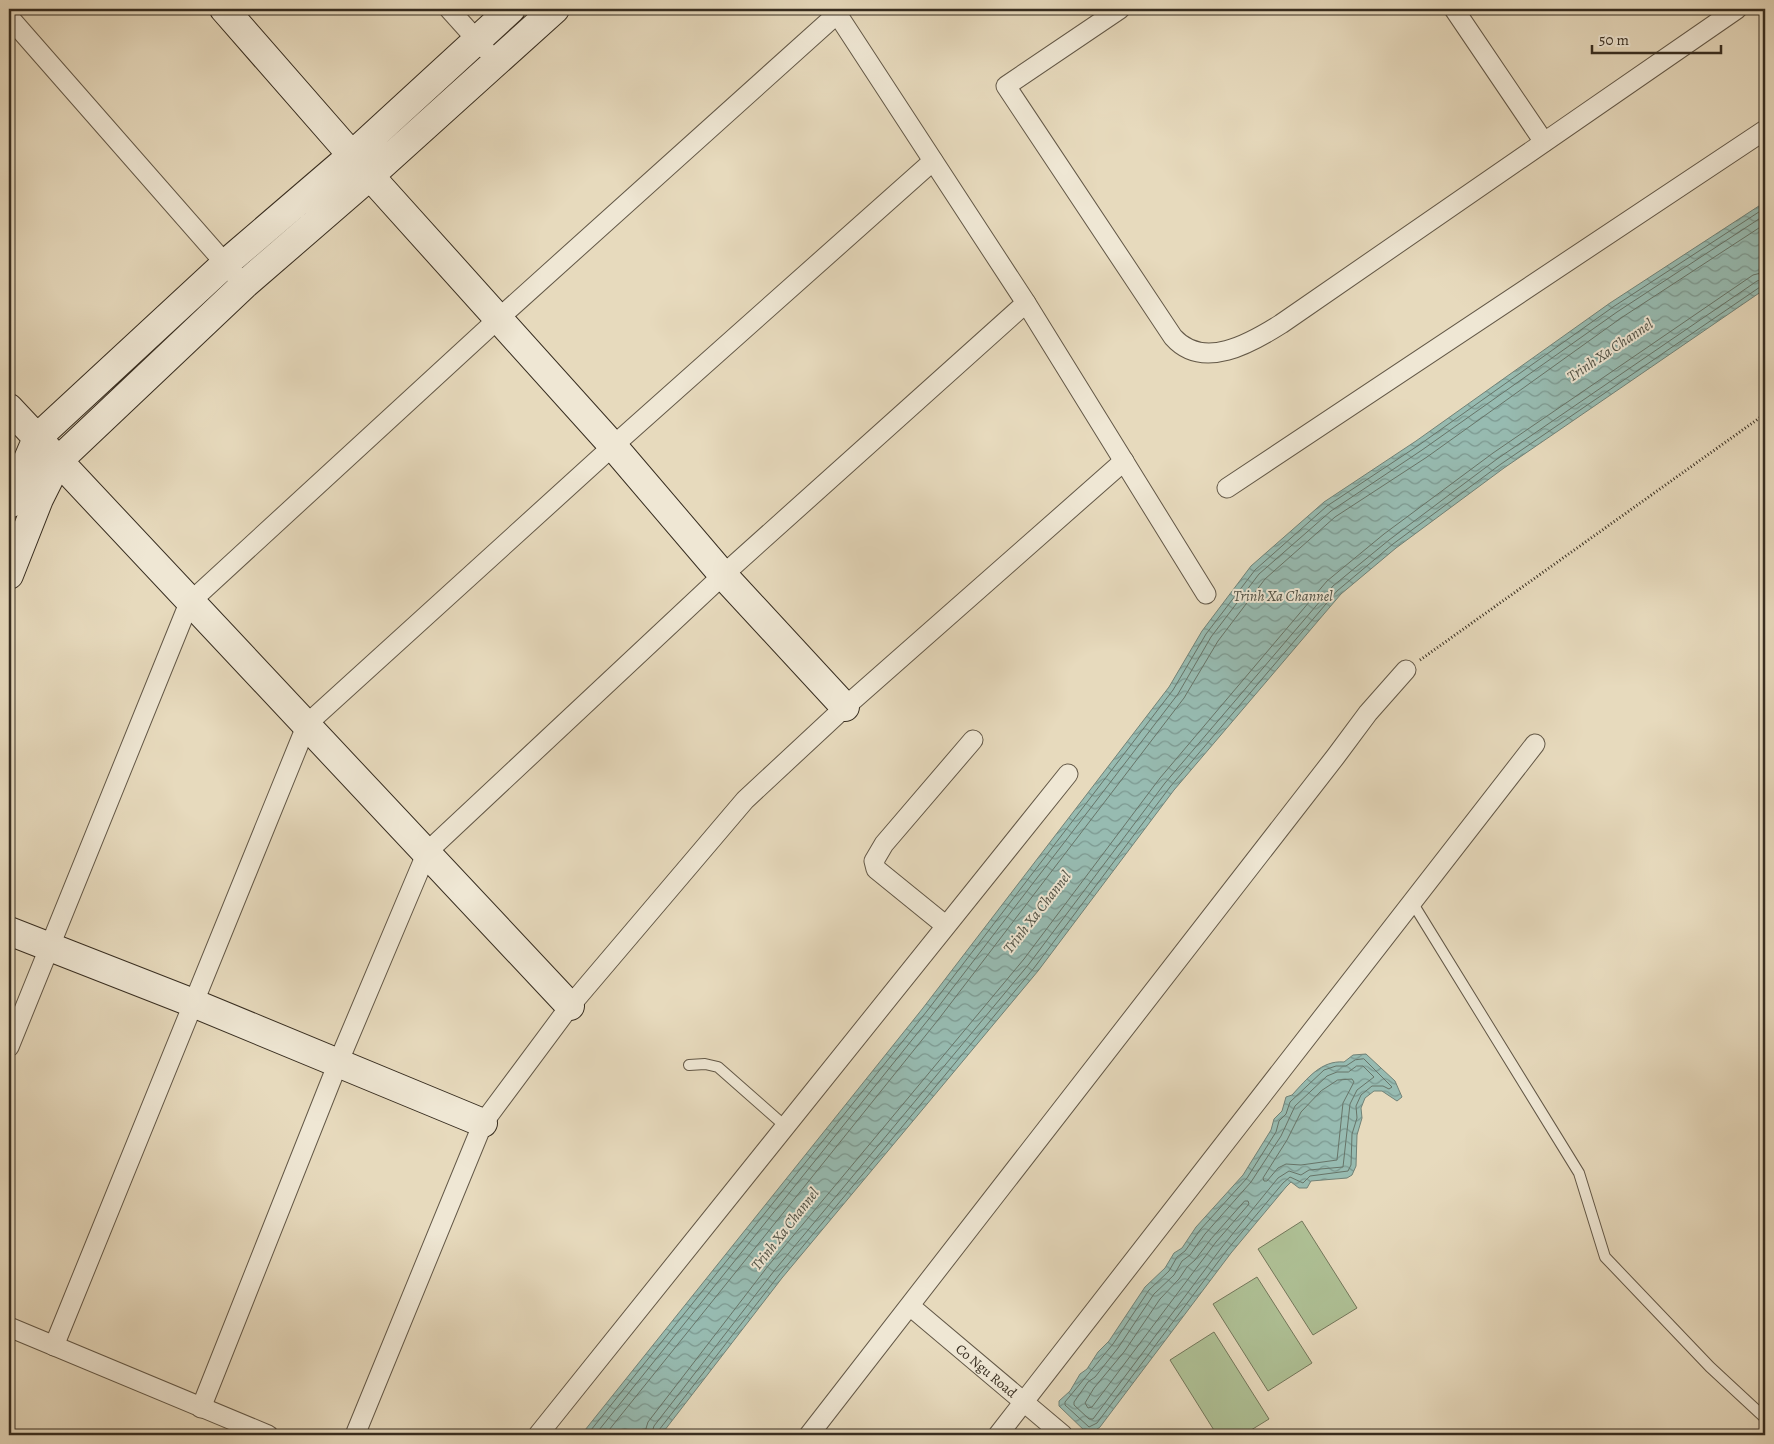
<svg xmlns="http://www.w3.org/2000/svg" width="1774" height="1444" viewBox="0 0 1774 1444" font-family="Alegreya,serif">
<style>
.pitch{fill:#afc196;stroke:#73775b}
.water{fill:url(#water-waves);stroke:#718277}
.lines{fill:none;stroke-linecap:round;stroke-linejoin:round}
.shore{stroke:#677468;stroke-width:1}
.lane-casing{stroke:#635847;stroke-width:12}
.street-casing{stroke:#635847;stroke-width:21}
.secondary-casing{stroke:#372d20;stroke-width:30}
.path{stroke:#372d20;stroke-width:3;stroke-dasharray:1 2.5;stroke-linecap:butt}
.lane{stroke:#efe7d4;stroke-width:10}
.street{stroke:#efe7d4;stroke-width:19}
.secondary{stroke:#efe7d4;stroke-width:28}
.labels{text-anchor:middle;stroke-width:4;stroke-linejoin:round;paint-order:stroke}
.street-label{font-size:14px;fill:#372d20;stroke:#efe7d4}
.water-label{font-size:15px;font-style:italic;fill:#4f5044;stroke:#efe7d4}
</style>
<defs>
<pattern id="water-waves" width="16" height="10" patternUnits="userSpaceOnUse" patternTransform="scale(1.25)"><rect width="16" height="10" fill="#97bbb1"/><path d="M0 5q4-4 8 0t8 0" fill="none" stroke="#7c9890"/></pattern>
</defs>
<rect width="100%" height="100%" fill="#e7dabd"/>
<filter id="stains"><feTurbulence type="fractalNoise" baseFrequency=".004" numOctaves="4"/><feColorMatrix values="0 0 0 0 .2 0 0 0 0 .09 0 0 0 0 .02 0 0 0 .5 -.17"/></filter>
<radialGradient id="worn" r=".72"><stop offset=".6" stop-color="#630" stop-opacity="0"/><stop offset="1" stop-color="#630" stop-opacity=".3"/></radialGradient>
<path class="pitch" d="M 1302,1221 L 1357,1308 L 1313,1335 L 1258,1249 Z
M 1257,1277 L 1312,1363 L 1268,1391 L 1213,1304 Z
M 1214,1332 L 1269,1419 L 1243,1435 L 1217,1435 L 1170,1360 Z"/>
<path class="water" d="M 1765,202 L 1765,289 L 1504,468 L 1396,548 L 1341,594 L 1174,790 L 1038,971 L 782,1278 L 661,1435 L 581,1435 L 923,1008 L 1169,687 L 1202,631 L 1251,566 L 1324,502 L 1416,441 L 1610,303 Z
M 1366,1054 L 1395,1081 L 1402,1097 L 1397,1101 L 1382,1091 L 1374,1091 L 1365,1098 L 1361,1108 L 1362,1118 L 1357,1135 L 1356,1166 L 1352,1175 L 1347,1178 L 1311,1181 L 1307,1188 L 1299,1188 L 1291,1182 L 1286,1187 L 1231,1253 L 1100,1427 L 1089,1435 L 1059,1406 L 1059,1401 L 1070,1391 L 1080,1374 L 1087,1369 L 1098,1352 L 1109,1341 L 1145,1287 L 1165,1268 L 1174,1253 L 1182,1248 L 1196,1227 L 1243,1175 L 1271,1130 L 1274,1119 L 1282,1111 L 1286,1097 L 1292,1095 C 1307,1079 1321,1060 1344,1062 L 1353,1055 Z"/>
<g class="lines">
<path class="shore" d="M 1364,1059 L 1392,1087 L 1389,1089 L 1383,1086 L 1372,1086 L 1361,1095 L 1356,1106 L 1357,1118 L 1352,1134 L 1351,1165 L 1348,1171 L 1310,1176 L 1303,1183 L 1290,1177 L 1283,1183 L 1227,1250 L 1097,1423 L 1089,1427 L 1065,1405 L 1065,1402 L 1113,1344 L 1149,1290 L 1169,1271 L 1177,1257 L 1185,1251 L 1200,1230 L 1247,1178 L 1276,1132 L 1279,1121 L 1286,1114 L 1290,1102 L 1324,1070 L 1336,1066 L 1346,1066 L 1355,1060 Z
M 1357,1066 L 1363,1066 L 1374,1077 L 1357,1090 L 1350,1104 L 1343,1167 L 1309,1170 L 1301,1175 L 1289,1171 L 1278,1178 L 1222,1247 L 1093,1419 L 1089,1419 L 1074,1405 L 1074,1402 L 1088,1382 L 1095,1377 L 1118,1348 L 1154,1294 L 1174,1275 L 1182,1261 L 1190,1255 L 1205,1234 L 1251,1182 L 1281,1136 L 1295,1106 L 1327,1076 L 1337,1072 L 1348,1072 Z
M 1338,1080 L 1352,1079 L 1354,1082 L 1343,1103 L 1337,1160 L 1301,1165 L 1286,1164 L 1278,1168 L 1267,1181 L 1264,1181 L 1263,1178 L 1287,1140 L 1301,1112 L 1321,1091 Z
M 1245,1201 L 1248,1201 L 1249,1204 L 1216,1242 L 1092,1407 L 1088,1408 L 1085,1403 L 1094,1388 L 1124,1352 L 1160,1299 L 1179,1279 L 1187,1267 L 1195,1260 L 1211,1239 Z
M 587,1435 L 927,1011 L 1173,690 L 1206,634 L 1255,570 L 1327,506 L 1419,445 L 1613,307 L 1765,208
M 595,1435 L 932,1015 L 1178,694 L 1211,637 L 1259,574 L 1331,511 L 1422,450 L 1617,312 L 1765,215
M 605,1435 L 938,1020 L 1184,698 L 1218,641 L 1265,579 L 1335,517 L 1427,457 L 1621,318 L 1765,224
M 644,1435 L 648,1422 L 768,1266 L 1024,959 L 1160,778 L 1327,581 L 1384,534 L 1493,453 L 1753,275 L 1765,272
M 651,1435 L 654,1426 L 774,1271 L 1029,964 L 1165,783 L 1333,586 L 1389,540 L 1497,459 L 1757,281 L 1765,279
M 657,1435 L 659,1430 L 779,1275 L 1034,968 L 1170,787 L 1337,591 L 1393,544 L 1501,464 L 1760,287 L 1765,286"/>
<g class="lane-casing">
<path id="lane" d="M 1412,902 L 1579,1173 L 1605,1257 L 1710,1367 L 1765,1418
M 689,1065 L 705,1064 L 718,1067 L 785,1126"/>
</g>
<g class="street-casing">
<g id="street">
<path d="M 449,9 L 485,49"/>
<path d="M 834,9 L 1026,303 L 1206,594"/>
<path d="M 1120,9 L 1006,86 L 1173,337 C 1203,371 1251,343 1281,324 L 1737,9"/>
<path d="M 1454,9 L 1544,142"/>
<path d="M 9,17 L 244,285"/>
<path d="M 1227,488 L 1765,130"/>
<path d="M 945,925 L 876,869 L 874,861 L 884,844 L 973,740"/>
<path d="M 9,1047 L 189,603 L 498,319 L 837,14"/>
<path id="s1" d="M 910,1306 L 1063,1435"/>
<path d="M 9,1327 L 268,1435"/>
<path d="M 54,1346 L 307,724 L 613,446 L 933,161"/>
<path d="M 201,1408 L 338,1063 L 427,852 L 723,575 L 1026,303"/>
<path d="M 355,1435 L 483,1123 L 570,1006 L 745,800 L 845,707 L 1124,461"/>
<path d="M 538,1435 L 1068,774"/>
<path d="M 809,1435 L 1336,756 L 1368,713 L 1406,670"/>
<path d="M 998,1435 L 1535,744"/>
</g>
</g>
<g class="secondary-casing">
<path id="secondary" d="M 224,9 L 370,176 L 613,446 L 723,575 L 845,707
M 9,408 L 570,1006
M 9,504 L 37,438 L 225,264 L 352,155 L 511,9
M 9,575 L 39,499 L 58,461 L 244,285 L 370,176 L 555,9
M 9,931 L 193,1003 L 483,1123"/>
</g>
<path class="path" d="M 1420,660 L 1765,414"/>
<use href="#lane" class="lane"/>
<use href="#street" class="street"/>
<use href="#secondary" class="secondary"/>
</g>
<g class="labels">
<g class="street-label">
<text dy="5" stroke="none"><textPath href="#s1" startOffset="100">Co Ngu Road</textPath></text>
</g>
<g class="water-label">
<text transform="translate(1610 350) rotate(-34)" y="5">Trinh Xa Channel</text>
<text x="1283" y="601">Trinh Xa Channel</text>
<text transform="translate(1037 912) rotate(-52)" y="5">Trinh Xa Channel</text>
<text transform="translate(785 1229) rotate(-52)" y="5">Trinh Xa Channel</text>
</g>
</g>
<rect width="1774" height="1444" fill="none" stroke="#e7dabd" stroke-width="30"/>
<rect x="10" y="10" width="1754" height="1424" fill="none" stroke="#372d20" stroke-width="2.5"/>
<rect x="15" y="15" width="1744" height="1414" fill="none" stroke="#372d20"/>
<path d="M1592 45v8h129v-8" fill="none" stroke="#372d20" stroke-width="2.5"/>
<text x="1599" y="45" font-size="15" fill="#372d20" stroke="#efe7d4" stroke-width="4" paint-order="stroke">50 m</text>
<rect width="100%" height="100%" filter="url(#stains)"/>
<rect width="100%" height="100%" fill="url(#worn)"/>
</svg>
